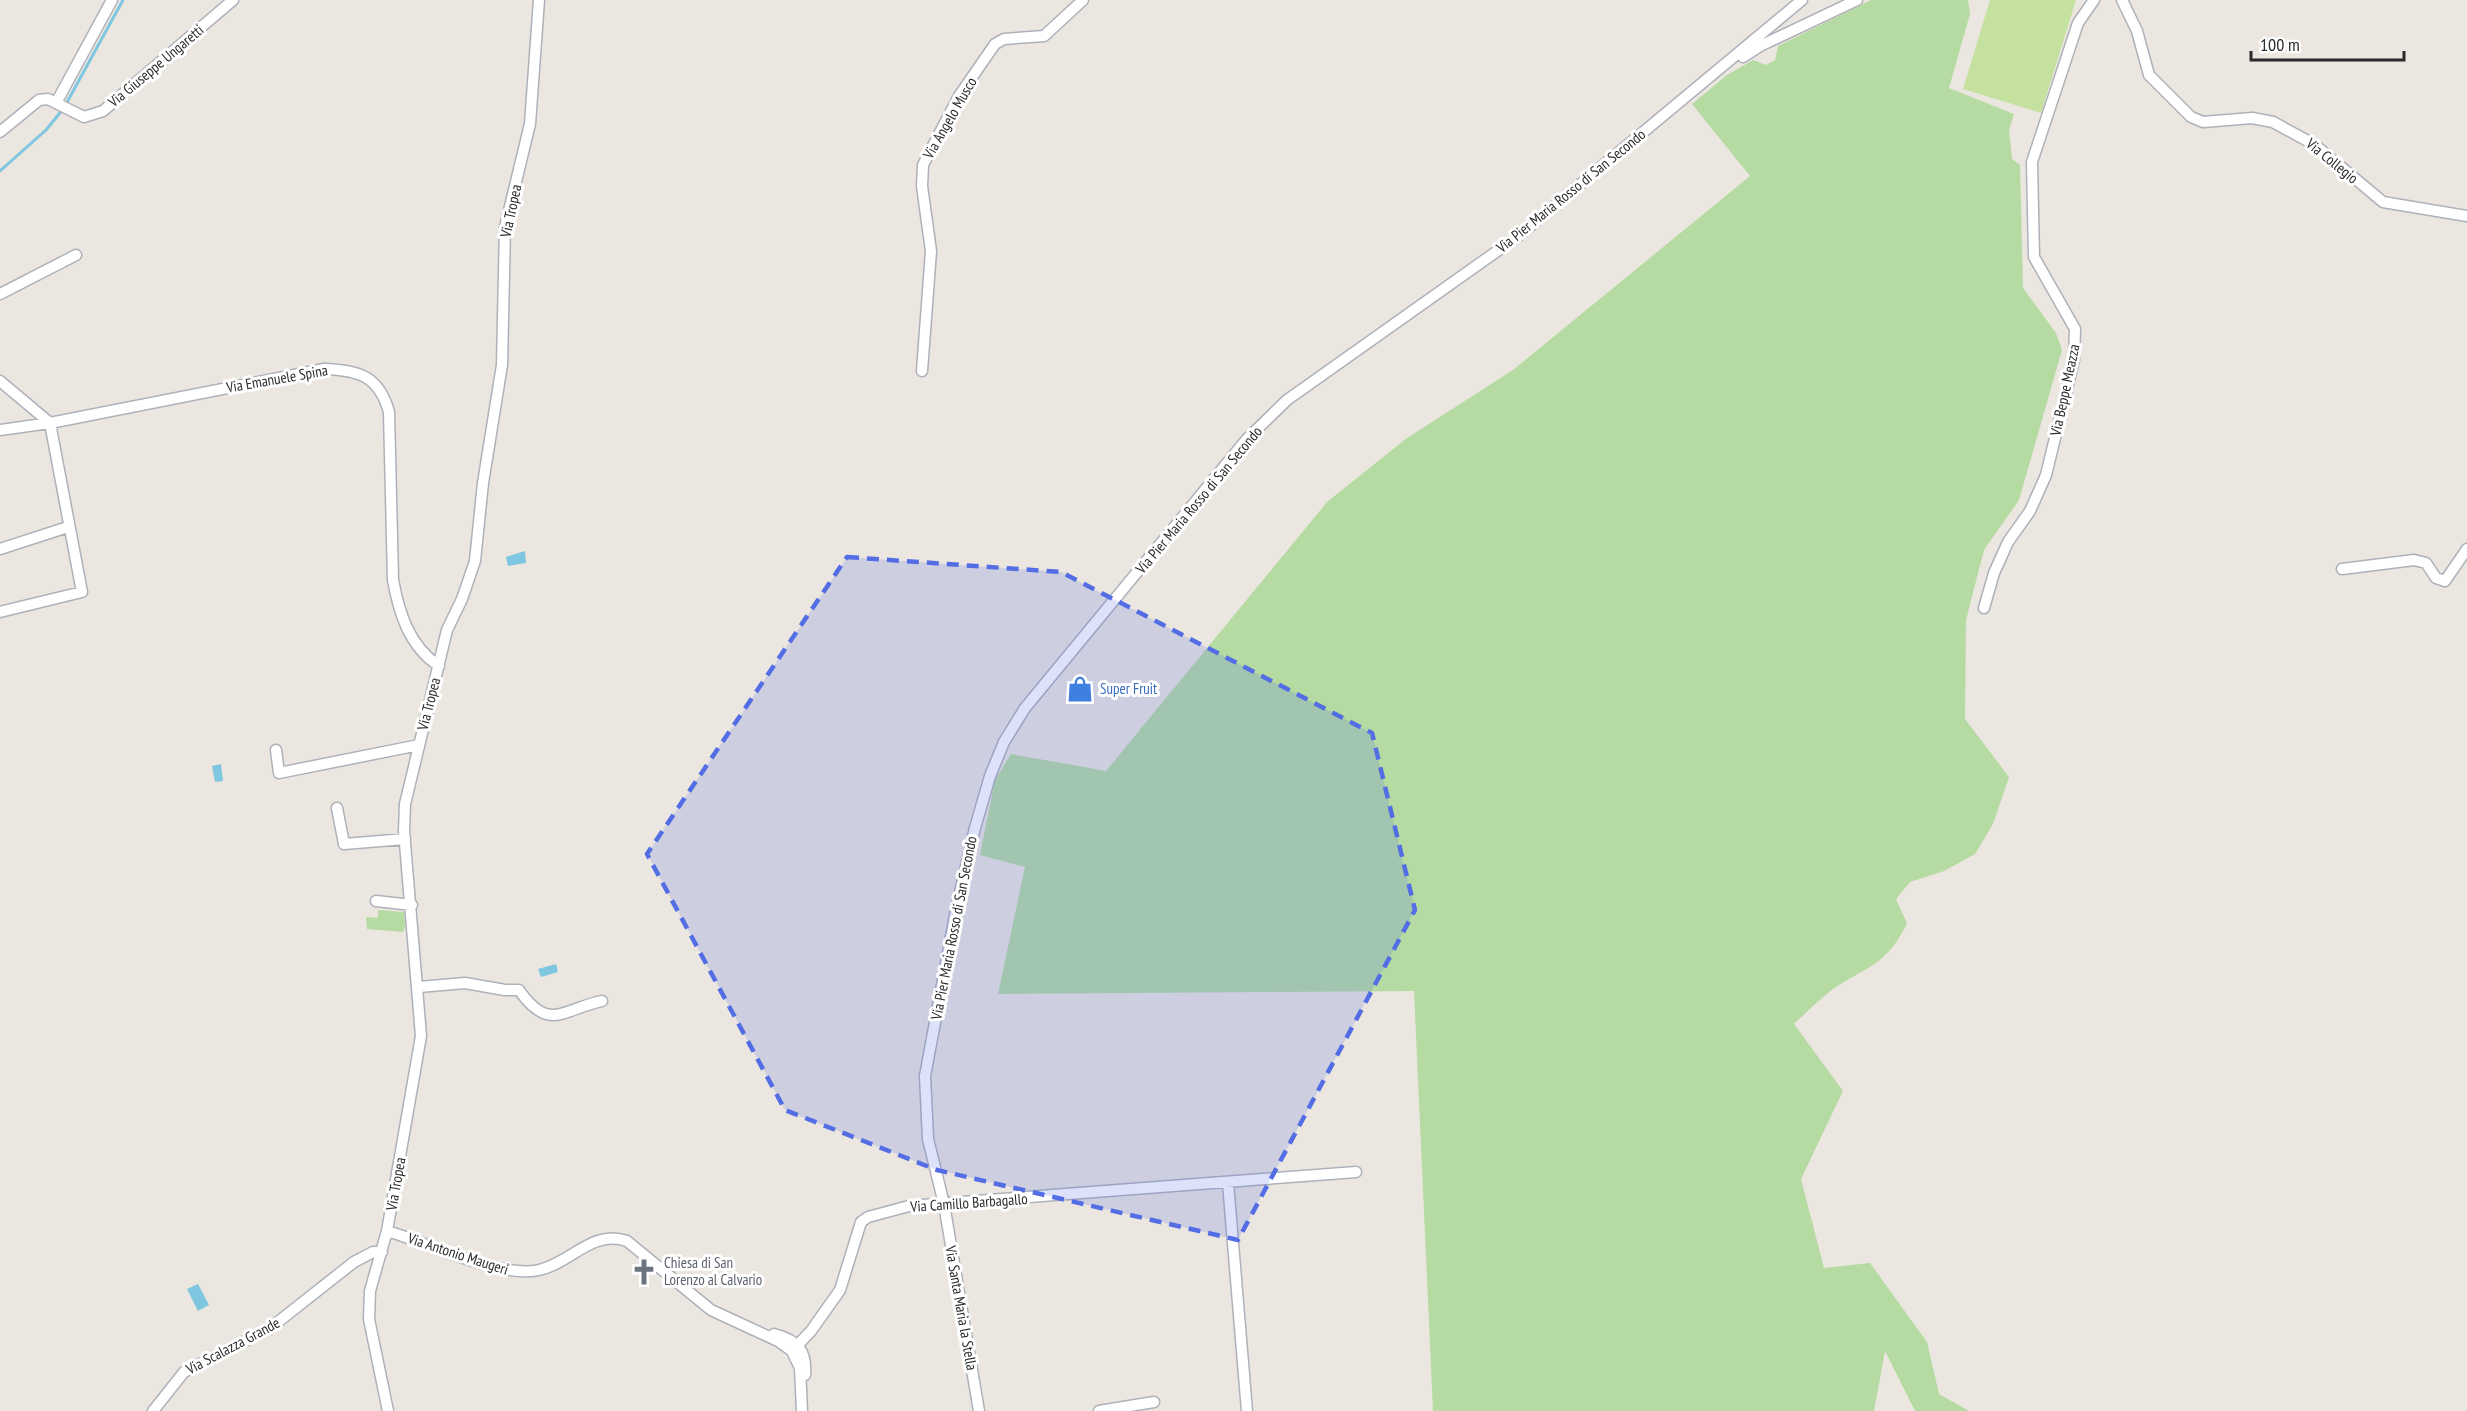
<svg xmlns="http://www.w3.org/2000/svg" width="2467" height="1411" viewBox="0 0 2467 1411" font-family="'PT Sans Narrow',sans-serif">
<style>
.green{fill:#b5dba2}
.pitch{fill:#c5e19f}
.water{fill:#7fc6e0}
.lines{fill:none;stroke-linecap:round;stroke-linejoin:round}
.stream{stroke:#7fc6e0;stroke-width:3}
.minor-casing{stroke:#afb1ba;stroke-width:13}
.minor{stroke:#fff;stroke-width:10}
.marked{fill:#536de4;fill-opacity:0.2;stroke:#536de4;stroke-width:4.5;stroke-dasharray:12 8;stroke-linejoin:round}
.labels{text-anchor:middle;stroke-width:6;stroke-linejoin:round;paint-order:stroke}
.street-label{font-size:15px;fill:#2b2b2b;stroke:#fff}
.shop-label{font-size:15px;fill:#366cbe;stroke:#fff;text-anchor:start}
.worship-label{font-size:15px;fill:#5b616d;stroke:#fff;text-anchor:start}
</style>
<rect width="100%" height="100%" fill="#ebe6df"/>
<path class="green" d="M 1871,0 L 1968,0 L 1970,14 L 1949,88 L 2014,114 L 2009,130 L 2012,159 L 2020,165 L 2023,288 L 2056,333 L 2062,350 L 2019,500 L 1984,550 L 1966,620 L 1965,719 L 2009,777 L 1993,824 L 1975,854 L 1944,871 L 1910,882 L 1896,899 L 1907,923 C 1888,963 1871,965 1836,987 C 1821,997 1807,1012 1794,1024 L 1843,1091 L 1801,1179 L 1824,1268 L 1870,1263 L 1927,1342 L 1939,1394 L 1969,1411 L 1915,1411 L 1885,1351 L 1874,1411 L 1433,1411 L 1414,991 L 998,994 L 1025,867 L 980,855 L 995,780 L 1011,754 L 1106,771 L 1327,502 L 1407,438 L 1513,370 L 1750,176 L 1692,104 L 1727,75 L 1753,60 L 1766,65 L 1775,60 L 1778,46 Z
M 378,910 L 404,912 L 405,926 L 403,932 L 367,929 L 366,917 L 378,918 Z"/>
<path class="pitch" d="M 1990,0 L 2076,0 L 2041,113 L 1963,89 Z"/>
<path class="water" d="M 525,551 L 526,563 L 508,566 L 506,557 Z
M 221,764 L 223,781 L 215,782 L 212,766 Z
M 556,964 L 558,972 L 541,977 L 538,969 Z
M 198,1284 L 209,1305 L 198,1311 L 187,1289 Z"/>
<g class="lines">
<path class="stream" d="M 66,104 L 123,0
M 0,171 L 46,130 L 63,109"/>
<g class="minor-casing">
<path id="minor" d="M 2122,0 L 2137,31 L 2149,75 L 2191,117 L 2203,122 L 2252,118 L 2273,122 L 2315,145 L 2383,202 L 2467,216
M 1743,57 L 1760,46 L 1857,0
M 56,103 L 112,0
M 0,132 L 39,100 L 48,99 L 84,117 L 103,111 L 233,0
M 0,294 L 76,255
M 922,371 L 931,251 L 922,186 L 923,165 L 959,96 L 995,44 L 1004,39 L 1044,36 L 1083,0
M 0,381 L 50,423 L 324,369 C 359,370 379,376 389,412 L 393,580 C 399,613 409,646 439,666
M 0,430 L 50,423 L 82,592 L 0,612
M 0,549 L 68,527
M 2342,569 L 2414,560 L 2426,563 L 2436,578 L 2445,581 L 2467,549
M 1984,608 L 1994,573 L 2008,542 L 2030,511 L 2046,475 L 2074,360 L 2075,329 L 2034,257 L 2032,162 L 2078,23 L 2094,0
M 276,750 L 279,773 L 419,745
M 337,808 L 344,844 L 405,839
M 376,901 L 412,905
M 419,987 L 465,983 L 505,990 L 519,990 C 549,1033 563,1009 602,1001
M 1228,1183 L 1247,1411
M 387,1231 C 426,1242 501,1279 539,1270 C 571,1263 592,1229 627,1241 L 711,1310 L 778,1341 L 792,1351 L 800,1368 L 802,1411
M 774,1334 C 797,1340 807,1350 805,1375
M 792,1351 L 811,1331 L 840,1290 L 861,1222 L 868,1217 L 909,1206 L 1356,1172
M 153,1411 L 184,1372 L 269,1329 L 354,1262 L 373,1252 L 382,1252
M 388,1411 L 369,1319 L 370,1291 L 387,1231 L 421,1036 L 404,831 L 405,804 L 447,630 L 462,599 L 475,561 L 483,483 L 502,365 L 505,227 L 530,124 L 539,0
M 979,1411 L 944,1204 L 928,1139 L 925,1076 L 956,910 L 975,828 L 990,776 L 1004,742 L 1025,708 L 1247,439 L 1287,400 L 1517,237 L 1802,0
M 1099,1411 L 1154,1402"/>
</g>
<use href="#minor" class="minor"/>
</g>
<path class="marked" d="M 847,557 L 1061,572 L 1372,733 L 1415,910 L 1238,1240 L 937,1170 L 785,1110 L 647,854 Z"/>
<defs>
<g id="shop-bare" transform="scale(2.07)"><path d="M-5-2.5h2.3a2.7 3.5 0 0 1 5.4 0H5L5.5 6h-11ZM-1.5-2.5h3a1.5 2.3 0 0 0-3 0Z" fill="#3f7fe0" stroke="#fff" stroke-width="2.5" paint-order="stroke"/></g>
<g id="church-bare" transform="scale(2.07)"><path d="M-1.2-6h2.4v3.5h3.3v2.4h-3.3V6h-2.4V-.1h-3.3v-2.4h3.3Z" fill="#6b7280" stroke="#fff" stroke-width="2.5" paint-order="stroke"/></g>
</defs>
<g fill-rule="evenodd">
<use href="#shop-bare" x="1080" y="689"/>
<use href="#church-bare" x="644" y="1272"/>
</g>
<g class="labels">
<g class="street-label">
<text transform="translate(156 66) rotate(-40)" y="5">Via Giuseppe Ungaretti</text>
<text transform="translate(950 118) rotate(-60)" y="5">Via Angelo Musco</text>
<text transform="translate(2332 161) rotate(39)" y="5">Via Collegio</text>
<text transform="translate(1571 191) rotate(-39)" y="5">Via Pier Maria Rosso di San Secondo</text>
<text transform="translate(511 211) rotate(-78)" y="5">Via Tropea</text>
<text transform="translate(277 379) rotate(-10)" y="5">Via Emanuele Spina</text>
<text transform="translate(2065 390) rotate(-78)" y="5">Via Beppe Meazza</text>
<text transform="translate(1199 500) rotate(-50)" y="5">Via Pier Maria Rosso di San Secondo</text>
<text transform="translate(429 704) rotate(-76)" y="5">Via Tropea</text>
<text transform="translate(954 928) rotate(-79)" y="5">Via Pier Maria Rosso di San Secondo</text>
<text transform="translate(396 1184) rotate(-80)" y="5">Via Tropea</text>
<text transform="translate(969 1203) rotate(-4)" y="5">Via Camillo Barbagallo</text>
<text transform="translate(458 1254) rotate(18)" y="5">Via Antonio Maugeri</text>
<text transform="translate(961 1308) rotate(80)" y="5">Via Santa Maria la Stella</text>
<text transform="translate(233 1346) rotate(-28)" y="5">Via Scalazza Grande</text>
</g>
<g class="shop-label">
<text x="1100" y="694">Super Fruit</text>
</g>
<g class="worship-label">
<text x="664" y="1268">Chiesa di San<tspan x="664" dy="17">Lorenzo al Calvario</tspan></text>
</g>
</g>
<path d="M2251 51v9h153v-9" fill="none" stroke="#2b2b2b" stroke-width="3"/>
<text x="2260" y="51" font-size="18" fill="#2b2b2b" stroke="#ffffff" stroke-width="4.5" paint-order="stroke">100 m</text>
</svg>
